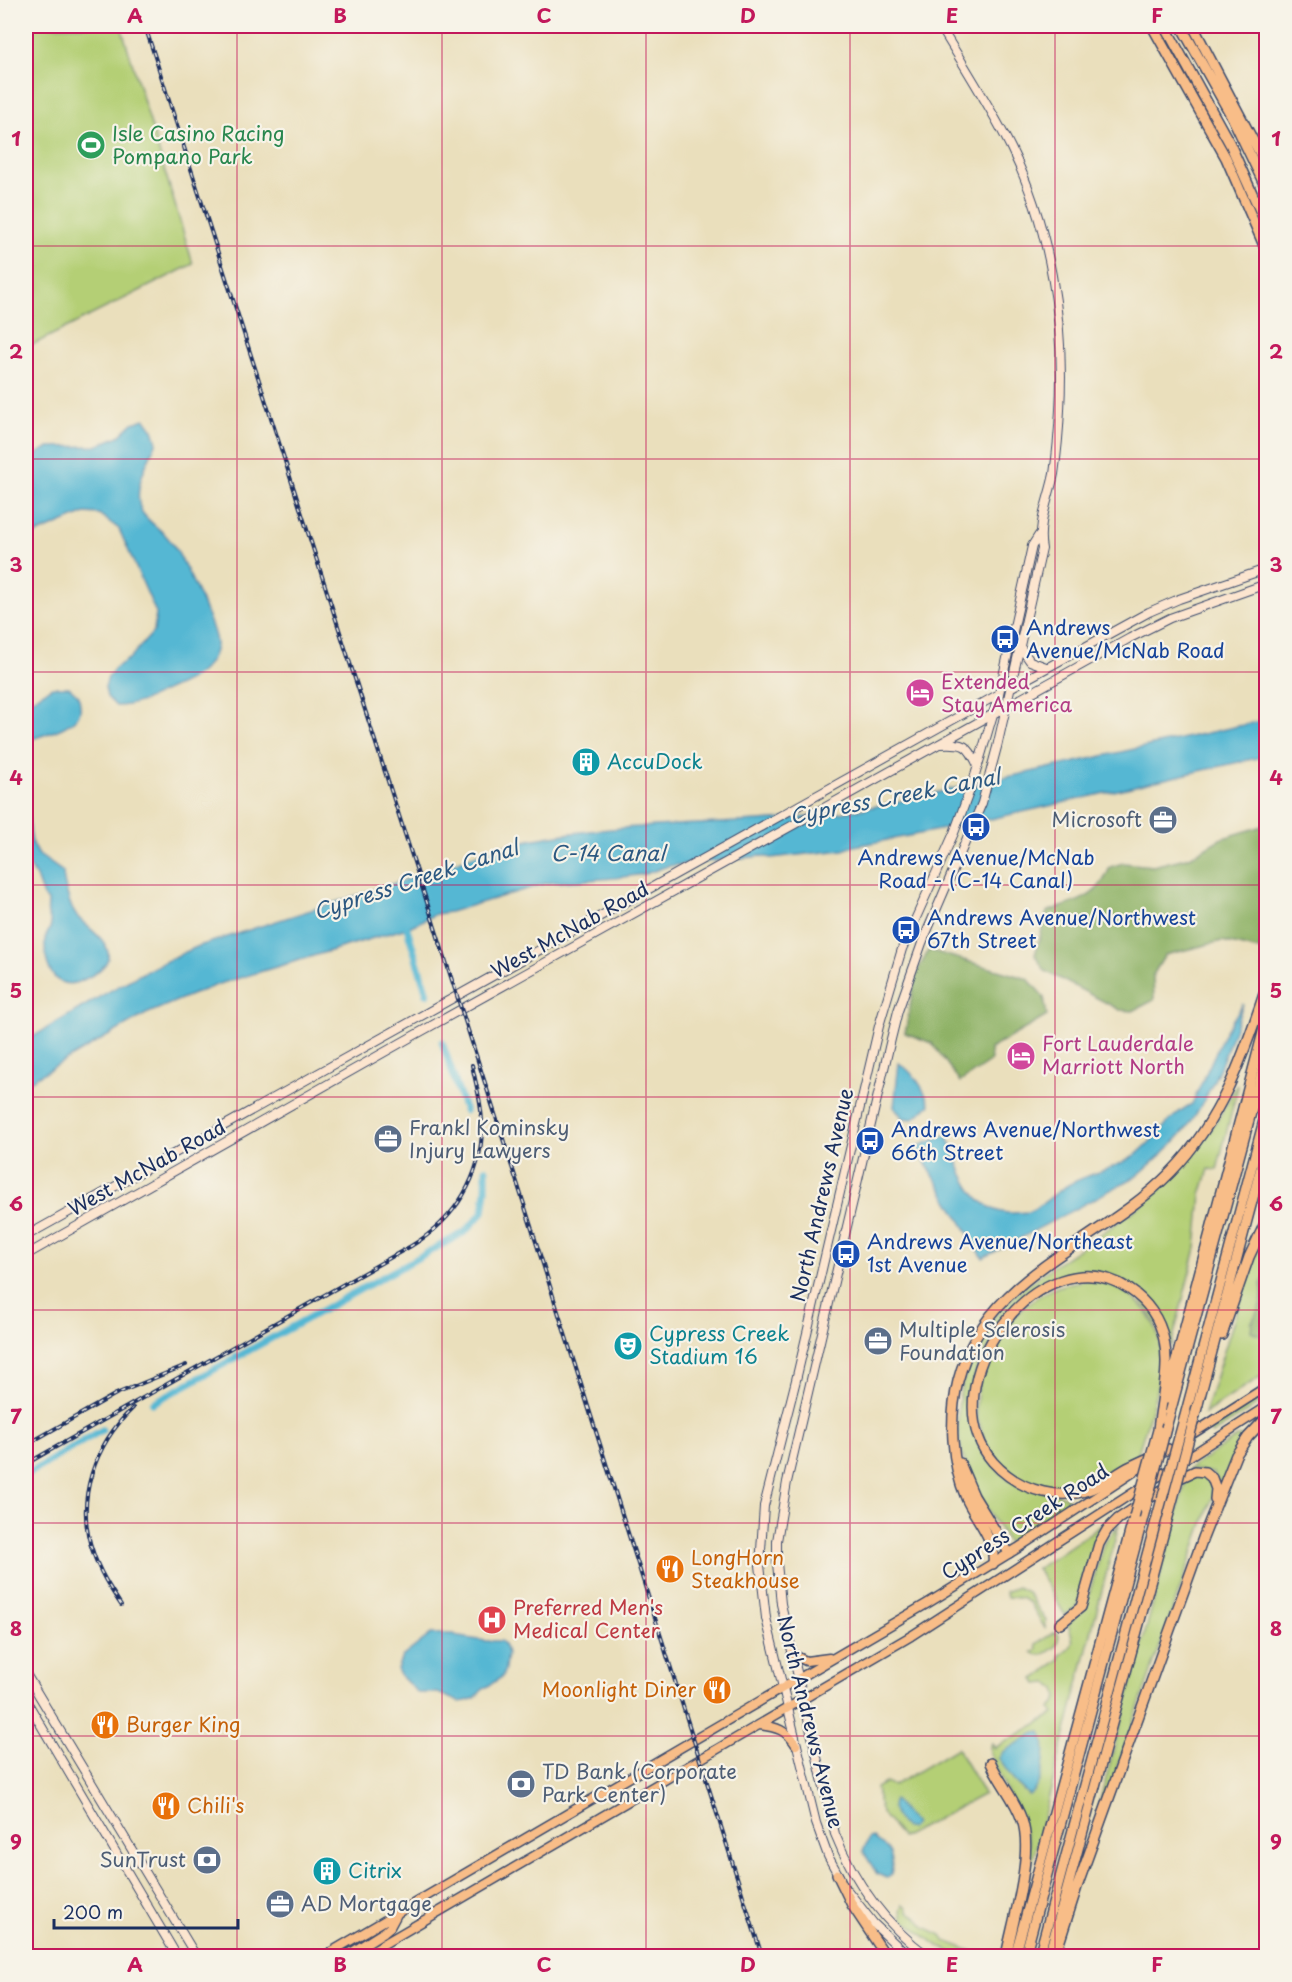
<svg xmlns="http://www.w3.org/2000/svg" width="1292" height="1982" viewBox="0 0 1292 1982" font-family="'Playpen Sans',sans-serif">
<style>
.green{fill:#b4cf75;stroke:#687f6a;stroke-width:1.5;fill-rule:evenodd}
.forest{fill:#8fb266;stroke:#557062;stroke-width:1.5}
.water{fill:#55b7d3;stroke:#387398;stroke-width:1.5}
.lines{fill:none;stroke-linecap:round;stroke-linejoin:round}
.canal{stroke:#55b7d3;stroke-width:7}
.secondary-casing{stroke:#3a496c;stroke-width:10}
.primary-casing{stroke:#3a496c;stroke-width:11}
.highway-casing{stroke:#3a496c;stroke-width:12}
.secondary{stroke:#fce5cf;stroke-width:8}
.primary{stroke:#f8bd88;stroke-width:8}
.highway{stroke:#f8bd88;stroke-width:9}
.rail-casing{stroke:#1b2f5e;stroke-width:4}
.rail{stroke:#f7f3e8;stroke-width:1.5;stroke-dasharray:4.5;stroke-linecap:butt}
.highway-bridge-casing{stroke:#3a496c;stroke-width:12;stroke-linecap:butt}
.highway-bridge{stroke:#f8bd88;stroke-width:9}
.grid{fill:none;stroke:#c2185b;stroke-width:1.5;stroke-opacity:0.55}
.labels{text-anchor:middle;stroke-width:4.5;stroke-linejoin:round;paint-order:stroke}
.leisure-label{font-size:20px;fill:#27864d;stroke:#f7f3e8;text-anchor:start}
.transit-label{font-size:20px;fill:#164399;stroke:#f7f3e8;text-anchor:start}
.hotel-label{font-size:20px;fill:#b23c85;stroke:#f7f3e8;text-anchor:start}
.culture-label{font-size:20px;fill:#0d838f;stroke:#f7f3e8;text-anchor:start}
.service-label{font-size:20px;fill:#4e5e75;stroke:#f7f3e8;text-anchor:start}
.street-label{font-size:20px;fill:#1b2f5e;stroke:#f7f3e8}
.food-label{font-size:20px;fill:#c56008;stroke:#f7f3e8;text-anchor:start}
.health-label{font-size:20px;fill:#be3a42;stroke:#f7f3e8;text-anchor:start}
.water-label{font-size:21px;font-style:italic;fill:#2c5881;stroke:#f7f3e8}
.neatline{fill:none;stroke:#c2185b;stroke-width:2}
.grid-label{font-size:20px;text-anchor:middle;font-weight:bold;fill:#c2185b}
</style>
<rect width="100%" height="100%" fill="#f7f3e8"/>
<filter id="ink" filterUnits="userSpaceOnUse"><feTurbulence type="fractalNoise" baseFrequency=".0167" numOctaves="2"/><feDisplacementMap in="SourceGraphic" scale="12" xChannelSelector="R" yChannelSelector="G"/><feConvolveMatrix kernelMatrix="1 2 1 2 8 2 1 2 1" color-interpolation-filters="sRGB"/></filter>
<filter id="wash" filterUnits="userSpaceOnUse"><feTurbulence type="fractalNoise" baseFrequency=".008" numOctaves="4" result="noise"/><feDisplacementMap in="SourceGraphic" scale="24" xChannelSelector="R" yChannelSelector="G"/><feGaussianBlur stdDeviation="1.35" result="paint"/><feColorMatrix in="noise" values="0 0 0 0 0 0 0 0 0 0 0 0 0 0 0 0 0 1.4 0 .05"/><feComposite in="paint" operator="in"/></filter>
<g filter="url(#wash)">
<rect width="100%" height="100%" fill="#eadfbc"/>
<path class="green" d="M 26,26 L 121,26 L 193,264 L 26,348 Z
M 1236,1086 L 1238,1086 L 1217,1170 L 1209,1169 L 1201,1195 L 1196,1248 L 1171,1346 L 1133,1287 L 1112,1277 L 1079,1272 L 1062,1276 L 1045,1284 L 1028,1296 L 979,1361 L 971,1388 L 970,1416 L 979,1446 L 986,1458 L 1006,1478 L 1067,1497 L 1066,1505 L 1008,1543 C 992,1517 975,1492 965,1463 C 955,1433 955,1400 967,1370 C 972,1356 977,1342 985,1329 C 1003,1302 1029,1283 1055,1265 C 1089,1242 1124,1220 1155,1194 C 1189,1164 1216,1127 1236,1086 Z
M 1266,1231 L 1266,1275 L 1261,1284 C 1265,1299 1260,1311 1251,1323 L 1262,1336 L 1266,1333 L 1266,1373 L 1204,1414 L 1254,1257 Z
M 1087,1280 C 1128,1284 1162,1314 1161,1359 C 1160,1390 1145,1427 1137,1457 L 1091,1484 L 1067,1488 L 1067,1491 C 1046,1491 1028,1484 1012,1473 C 994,1460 985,1446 980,1425 C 978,1419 975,1413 976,1407 C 978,1366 1001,1322 1036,1298 C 1052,1287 1068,1283 1087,1280 Z
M 1265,1394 L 1266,1399 L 1212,1434 L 1209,1430 Z
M 1237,1437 L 1244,1437 L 1222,1482 L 1219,1482 L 1213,1473 L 1189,1469 Z
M 1197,1475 C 1209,1478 1211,1483 1213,1495 L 1101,1814 L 1097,1812 L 1186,1480 Z
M 1106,1522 L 1107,1523 C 1090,1545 1086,1576 1079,1603 L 1075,1609 L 1065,1615 L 1037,1569 Z
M 1119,1524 L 1027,1882 L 1025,1881 L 1029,1842 L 990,1753 L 990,1746 L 992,1743 L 995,1748 L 1054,1714 L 1051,1709 L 1058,1698 L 1056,1689 L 1048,1683 L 1037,1684 L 1034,1679 C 1044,1674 1050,1665 1060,1659 L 1059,1656 C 1077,1645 1074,1641 1068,1624 L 1085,1608 L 1104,1543 ZM 1041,1732 C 1044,1754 1046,1778 1028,1795 L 1014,1781 L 999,1758 L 1028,1737 Z
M 1017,1587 L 1027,1592 L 1046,1621 L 1045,1628 L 1030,1603 L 1021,1598 L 1007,1597 L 1005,1592 Z
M 1053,1633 L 1057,1633 L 1059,1636 L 1056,1646 C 1049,1652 1040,1659 1032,1652 L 1037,1649 L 1036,1644 Z
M 957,1748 L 984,1794 L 902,1838 L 881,1812 L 876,1788 L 886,1782 L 893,1786 Z
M 903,1904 L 907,1907 L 908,1911 L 917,1917 L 925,1927 L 942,1935 L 945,1941 L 974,1952 L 981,1952 L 986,1956 L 958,1956 L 937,1945 L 904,1920 L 901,1910 Z"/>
<path class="forest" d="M 1266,825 L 1266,925 L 1259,950 L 1222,941 L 1165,955 L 1153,975 L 1154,1000 L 1133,1011 L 1120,1010 L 1045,971 L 1035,955 L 1047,912 C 1076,901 1098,900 1110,867 L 1123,863 L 1153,866 L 1190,857 L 1220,839 Z
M 929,950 L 1028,979 L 1044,997 L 1047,1016 L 990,1049 L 991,1061 L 960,1082 L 932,1043 L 905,1033 L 916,973 Z
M 1266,1275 L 1266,1333 L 1262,1336 L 1251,1331 C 1251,1313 1267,1307 1261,1284 Z"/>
<path class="water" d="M 145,419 L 153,430 L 157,442 C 148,460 131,491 142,512 C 148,522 161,529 168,538 C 179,550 218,631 216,646 C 213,665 197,677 181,684 C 160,693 139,706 116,706 L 107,697 L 105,687 L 108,677 L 115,668 L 130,658 L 154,631 L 156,613 L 119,529 L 99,514 L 85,513 L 26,538 L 26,472 L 38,453 L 49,447 L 96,446 L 119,436 L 133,423 Z
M 52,687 L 69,687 L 79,696 C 79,701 81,707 80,711 C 78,727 39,736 26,741 L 26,703 Z
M 1266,720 L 1266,756 C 1129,786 993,822 854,846 L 843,850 L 771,858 L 761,856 L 668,866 L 645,874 L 615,878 L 547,883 L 450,912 L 436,914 L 407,928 L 219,984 L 186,997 L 146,1014 L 26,1083 L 26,1041 C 82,1007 138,972 199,946 L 439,869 C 468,857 499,846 530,840 C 629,820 732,828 832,814 C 878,808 924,795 970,785 C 1069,764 1168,742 1266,720 Z
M 26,784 L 30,795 L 27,809 L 32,843 L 39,855 L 63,872 C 63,881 70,908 76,915 C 85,927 111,940 108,958 C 106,967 93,975 85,979 C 54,995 44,966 45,940 C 45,934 51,931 51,924 C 51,921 49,918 48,915 C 47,911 48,905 48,901 L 43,896 L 36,877 L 26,860 Z
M 1243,1004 C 1229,1045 1215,1087 1190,1123 C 1177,1142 1154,1161 1137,1176 L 983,1258 L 916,1147 L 947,1135 C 959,1166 972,1215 1014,1213 C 1018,1212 1024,1213 1028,1212 C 1042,1207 1056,1191 1070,1184 C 1090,1173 1115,1169 1134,1156 C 1155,1141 1169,1115 1192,1104 L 1225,1032 Z
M 899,1063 C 915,1074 923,1087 930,1105 L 913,1119 L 903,1118 L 894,1107 Z
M 431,1634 L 454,1634 L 459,1637 L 486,1641 L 501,1641 L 504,1644 L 507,1653 L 505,1669 L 502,1677 L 482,1690 L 475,1698 L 466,1701 L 459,1702 L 438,1693 L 418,1693 L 400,1675 L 397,1669 L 402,1657 Z
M 1041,1732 C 1049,1747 1043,1785 1029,1795 L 1014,1781 L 999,1759 L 1003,1752 L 1035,1733 Z
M 894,1800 L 915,1824 L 910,1828 L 905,1828 C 898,1820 888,1810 894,1800 Z
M 873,1837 C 877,1844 879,1843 885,1847 C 893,1853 893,1866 891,1874 L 887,1878 L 877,1874 L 863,1851 L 869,1838 Z"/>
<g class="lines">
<path class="canal" d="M 407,928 L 427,994
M 442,1042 L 465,1111
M 153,1403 L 465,1232 L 483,1212 L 486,1190 L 486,1169
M 26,1475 L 102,1430"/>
</g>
</g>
<g filter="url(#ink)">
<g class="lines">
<g class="secondary-casing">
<path id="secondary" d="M 1021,648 L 1030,661 L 1046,667
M 1010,688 L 1149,612 L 1179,599 L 1266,569
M 941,744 C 964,743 968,744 978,766
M 26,1236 L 999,694
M 26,1255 L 413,1036 L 1130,638 L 1170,618 L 1266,584
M 26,1674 L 196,1956
M 26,1700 L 177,1956
M 840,1878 L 828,1856 L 816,1823 L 766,1618 L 760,1565 L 764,1506 L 796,1380 L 879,1026 L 902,949 L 954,833 L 974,779 L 999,694 L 1032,546 L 1039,535
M 848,1891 L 874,1924 L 908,1956
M 928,1956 C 886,1926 854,1882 835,1834 L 781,1604 L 777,1563 L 777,1541 L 787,1482 L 891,1039 L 898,1011 L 922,943 L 982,803 L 997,747 L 1042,549 C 1037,524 1049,499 1054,474 C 1057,453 1059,431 1060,410 C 1065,322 1050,227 1011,148 C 990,106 964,66 940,26"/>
</g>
<g class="primary-casing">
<path id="primary" d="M 1186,1438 L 1266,1387
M 792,1654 L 806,1661 L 829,1658
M 760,1725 C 776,1727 787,1730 796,1745
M 324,1956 L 928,1603 L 1018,1548 L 1152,1460
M 346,1956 L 384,1932 L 390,1927 L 397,1914
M 363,1956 L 911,1636 L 1266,1407"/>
</g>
<g class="highway-casing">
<path id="highway" d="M 1152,26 L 1226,158 L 1266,250
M 1165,26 L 1230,144 L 1266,224
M 1181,26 L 1232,117 L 1266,188
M 1193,26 L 1266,165
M 1222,1335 L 1249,1257 L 1266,1221
M 1166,1399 L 1266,1021
M 1198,1404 L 1266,1149
M 1186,1412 L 1266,1113
M 1167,1424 L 1266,1057
M 1158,1430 C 1161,1401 1170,1369 1164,1340 C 1160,1319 1147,1301 1129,1289 C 1040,1230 927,1385 993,1462 C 1020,1492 1064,1504 1100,1485 C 1111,1479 1120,1471 1131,1466 C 1143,1460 1156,1455 1168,1449
M 960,1463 L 974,1496 L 1009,1553
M 993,1564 C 996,1539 975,1519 966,1498 C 951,1463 949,1418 958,1381 C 986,1272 1099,1246 1171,1172 C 1221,1121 1244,1055 1266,988
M 1060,1624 L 1081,1607 L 1099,1544 L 1107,1530 L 1118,1519 L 1180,1478 L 1195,1471 L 1205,1472 L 1212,1478 L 1216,1489 L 1215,1499
M 991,1763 C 1000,1783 1015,1799 1022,1820 C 1034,1853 1013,1921 1006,1956
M 837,1874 L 852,1905 L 886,1956
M 1015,1956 L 1134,1517
M 1025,1956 L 1145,1510
M 1039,1956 L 1162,1499
M 1049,1956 L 1175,1491
M 1055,1956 L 1077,1887 L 1203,1538 L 1236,1455 L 1248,1437 L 1266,1418"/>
</g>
<use href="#secondary" class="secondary"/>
<use href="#primary" class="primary"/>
<use href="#highway" class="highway"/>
<g class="rail-casing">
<path id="rail" d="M 145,26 L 523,1201 L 762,1956
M 26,1445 L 116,1394 L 186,1365
M 26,1464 L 411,1246 C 455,1220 483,1176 482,1124 C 482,1104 476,1085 472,1065
M 121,1605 C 110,1588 99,1571 93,1552 C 74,1500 95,1444 133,1408"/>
</g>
<use href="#rail" class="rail"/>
<g class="highway-bridge-casing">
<path id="highway-bridge" d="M 1175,1491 L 1198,1404
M 1162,1499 L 1186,1412
M 1145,1510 L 1167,1424
M 1134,1517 L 1158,1430"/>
</g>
<use href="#highway-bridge" class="highway-bridge"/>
</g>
</g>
<path class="grid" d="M 237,26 L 237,1956M 442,26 L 442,1956M 646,26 L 646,1956M 850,26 L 850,1956M 1055,26 L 1055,1956M 26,246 L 1266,246M 26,459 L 1266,459M 26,672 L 1266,672M 26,885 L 1266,885M 26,1097 L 1266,1097M 26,1310 L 1266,1310M 26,1523 L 1266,1523M 26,1736 L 1266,1736"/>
<defs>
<g id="stadium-disc" transform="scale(1.5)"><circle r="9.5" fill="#2e9e5b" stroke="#f7f3e8"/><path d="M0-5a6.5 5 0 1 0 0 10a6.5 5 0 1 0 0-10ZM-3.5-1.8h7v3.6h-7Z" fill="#fff"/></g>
<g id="bus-disc" transform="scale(1.5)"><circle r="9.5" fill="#1a4fb4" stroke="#f7f3e8"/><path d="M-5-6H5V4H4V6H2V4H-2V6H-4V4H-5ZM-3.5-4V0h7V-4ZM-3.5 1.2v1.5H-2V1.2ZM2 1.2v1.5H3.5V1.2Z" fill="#fff"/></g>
<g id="hotel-disc" transform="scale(1.5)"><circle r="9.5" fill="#d1479c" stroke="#f7f3e8"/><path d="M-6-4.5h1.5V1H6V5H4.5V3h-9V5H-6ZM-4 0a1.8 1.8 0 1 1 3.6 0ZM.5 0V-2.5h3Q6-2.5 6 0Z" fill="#fff"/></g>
<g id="building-disc" transform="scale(1.5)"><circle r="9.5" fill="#0f9aa8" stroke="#f7f3e8"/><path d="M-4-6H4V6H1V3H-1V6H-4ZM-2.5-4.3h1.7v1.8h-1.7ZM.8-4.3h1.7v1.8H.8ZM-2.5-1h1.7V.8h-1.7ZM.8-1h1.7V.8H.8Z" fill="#fff"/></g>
<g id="office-disc" transform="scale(1.5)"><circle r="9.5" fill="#5c6f8a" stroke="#f7f3e8"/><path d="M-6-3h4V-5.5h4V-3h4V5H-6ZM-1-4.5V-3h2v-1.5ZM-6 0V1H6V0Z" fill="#fff"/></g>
<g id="theatre-disc" transform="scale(1.5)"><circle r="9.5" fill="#0f9aa8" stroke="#f7f3e8"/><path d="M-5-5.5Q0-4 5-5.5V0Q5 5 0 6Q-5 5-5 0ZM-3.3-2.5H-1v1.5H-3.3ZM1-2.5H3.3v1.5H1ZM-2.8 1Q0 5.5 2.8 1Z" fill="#fff"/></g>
<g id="restaurant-disc" transform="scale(1.5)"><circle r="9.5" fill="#e8710a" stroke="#f7f3e8"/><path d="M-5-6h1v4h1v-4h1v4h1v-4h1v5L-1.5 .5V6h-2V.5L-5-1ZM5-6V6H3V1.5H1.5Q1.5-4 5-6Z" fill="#fff"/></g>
<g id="hospital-disc" transform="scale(1.5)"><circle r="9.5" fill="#e0444e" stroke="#f7f3e8"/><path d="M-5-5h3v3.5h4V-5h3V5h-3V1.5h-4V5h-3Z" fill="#fff"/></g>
<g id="bank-disc" transform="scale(1.5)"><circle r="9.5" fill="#5c6f8a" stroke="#f7f3e8"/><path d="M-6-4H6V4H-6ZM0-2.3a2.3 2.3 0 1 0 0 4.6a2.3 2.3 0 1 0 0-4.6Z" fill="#fff"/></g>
</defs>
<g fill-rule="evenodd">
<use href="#stadium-disc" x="91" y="145"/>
<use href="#bus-disc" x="1005" y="639"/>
<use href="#hotel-disc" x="920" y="693"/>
<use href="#building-disc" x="586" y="762"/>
<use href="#office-disc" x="1163" y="820"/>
<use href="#bus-disc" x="976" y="827"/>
<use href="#bus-disc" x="906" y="930"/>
<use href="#hotel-disc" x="1021" y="1056"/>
<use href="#office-disc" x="388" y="1139"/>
<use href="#bus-disc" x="870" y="1141"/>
<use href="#bus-disc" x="846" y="1254"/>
<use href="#office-disc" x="878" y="1341"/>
<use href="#theatre-disc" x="628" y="1346"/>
<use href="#restaurant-disc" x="670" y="1569"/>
<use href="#hospital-disc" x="492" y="1620"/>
<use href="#restaurant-disc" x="717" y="1690"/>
<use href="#restaurant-disc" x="105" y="1725"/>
<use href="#bank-disc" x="521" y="1784"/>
<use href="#restaurant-disc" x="166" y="1806"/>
<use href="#bank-disc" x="207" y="1860"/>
<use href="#building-disc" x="327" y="1871"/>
<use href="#office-disc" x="280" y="1904"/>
</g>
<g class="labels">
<g class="leisure-label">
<text x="112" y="141">Isle Casino Racing<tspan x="112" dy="23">Pompano Park</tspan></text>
</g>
<g class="transit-label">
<text x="1026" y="635">Andrews<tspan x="1026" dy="23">Avenue/McNab Road</tspan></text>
<text x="976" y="865" text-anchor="middle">Andrews Avenue/McNab<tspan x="976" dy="23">Road - (C-14 Canal)</tspan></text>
<text x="927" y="925">Andrews Avenue/Northwest<tspan x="927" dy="23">67th Street</tspan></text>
<text x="891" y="1137">Andrews Avenue/Northwest<tspan x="891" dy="23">66th Street</tspan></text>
<text x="867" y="1249">Andrews Avenue/Northeast<tspan x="867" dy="23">1st Avenue</tspan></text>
</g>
<g class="hotel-label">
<text x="941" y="689">Extended<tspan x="941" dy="23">Stay America</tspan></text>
<text x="1042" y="1051">Fort Lauderdale<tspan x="1042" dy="23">Marriott North</tspan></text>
</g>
<g class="culture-label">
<text x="607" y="769">AccuDock</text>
<text x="649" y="1341">Cypress Creek<tspan x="649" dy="23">Stadium 16</tspan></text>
<text x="348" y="1878">Citrix</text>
</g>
<g class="service-label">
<text x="1142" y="827" text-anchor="end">Microsoft</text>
<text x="409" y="1135">Frankl Kominsky<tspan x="409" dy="23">Injury Lawyers</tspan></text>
<text x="899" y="1337">Multiple Sclerosis<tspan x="899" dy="23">Foundation</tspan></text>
<text x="542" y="1779">TD Bank (Corporate<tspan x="542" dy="23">Park Center)</tspan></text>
<text x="186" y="1867" text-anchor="end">SunTrust</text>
<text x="301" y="1911">AD Mortgage</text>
</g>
<g class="street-label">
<text transform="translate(570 930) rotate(-29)" y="7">West McNab Road</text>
<text transform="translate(147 1168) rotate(-29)" y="7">West McNab Road</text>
<text transform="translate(822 1195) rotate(-77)" y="7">North Andrews Avenue</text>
<text transform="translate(1025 1522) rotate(-33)" y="7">Cypress Creek Road</text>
<text transform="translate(810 1722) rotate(76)" y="7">North Andrews Avenue</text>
</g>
<g class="food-label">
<text x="691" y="1565">LongHorn<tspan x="691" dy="23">Steakhouse</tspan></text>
<text x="696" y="1697" text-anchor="end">Moonlight Diner</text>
<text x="126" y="1732">Burger King</text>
<text x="187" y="1813">Chili's</text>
</g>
<g class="health-label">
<text x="513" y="1615">Preferred Men's<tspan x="513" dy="23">Medical Center</tspan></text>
</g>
<g class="water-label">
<text transform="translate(895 797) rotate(-11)" y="7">Cypress Creek Canal</text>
<text x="608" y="861">C-14 Canal</text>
<text transform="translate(416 880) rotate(-18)" y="7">Cypress Creek Canal</text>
</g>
</g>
<rect width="1292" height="1982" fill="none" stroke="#f7f3e8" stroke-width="66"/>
<path d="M54 1919v9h184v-9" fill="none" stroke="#1b2f5e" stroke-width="3"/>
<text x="63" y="1919" font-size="18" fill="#1b2f5e" stroke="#f7f3e8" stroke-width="4.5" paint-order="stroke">200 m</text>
<rect x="33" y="33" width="1226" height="1916" class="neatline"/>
<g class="grid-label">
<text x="135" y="23">A</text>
<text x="340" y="23">B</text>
<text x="544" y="23">C</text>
<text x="748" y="23">D</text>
<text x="952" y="23">E</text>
<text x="1157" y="23">F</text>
<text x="16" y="146">1</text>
<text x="1276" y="146">1</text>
<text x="16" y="359">2</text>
<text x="1276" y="359">2</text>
<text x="16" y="572">3</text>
<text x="1276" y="572">3</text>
<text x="16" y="785">4</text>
<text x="1276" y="785">4</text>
<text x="16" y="998">5</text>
<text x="1276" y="998">5</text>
<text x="16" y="1211">6</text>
<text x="1276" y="1211">6</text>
<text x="16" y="1424">7</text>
<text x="1276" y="1424">7</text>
<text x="16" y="1636">8</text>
<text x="1276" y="1636">8</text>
<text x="16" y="1849">9</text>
<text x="1276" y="1849">9</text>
<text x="135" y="1972">A</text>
<text x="340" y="1972">B</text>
<text x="544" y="1972">C</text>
<text x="748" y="1972">D</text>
<text x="952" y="1972">E</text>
<text x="1157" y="1972">F</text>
</g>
</svg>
